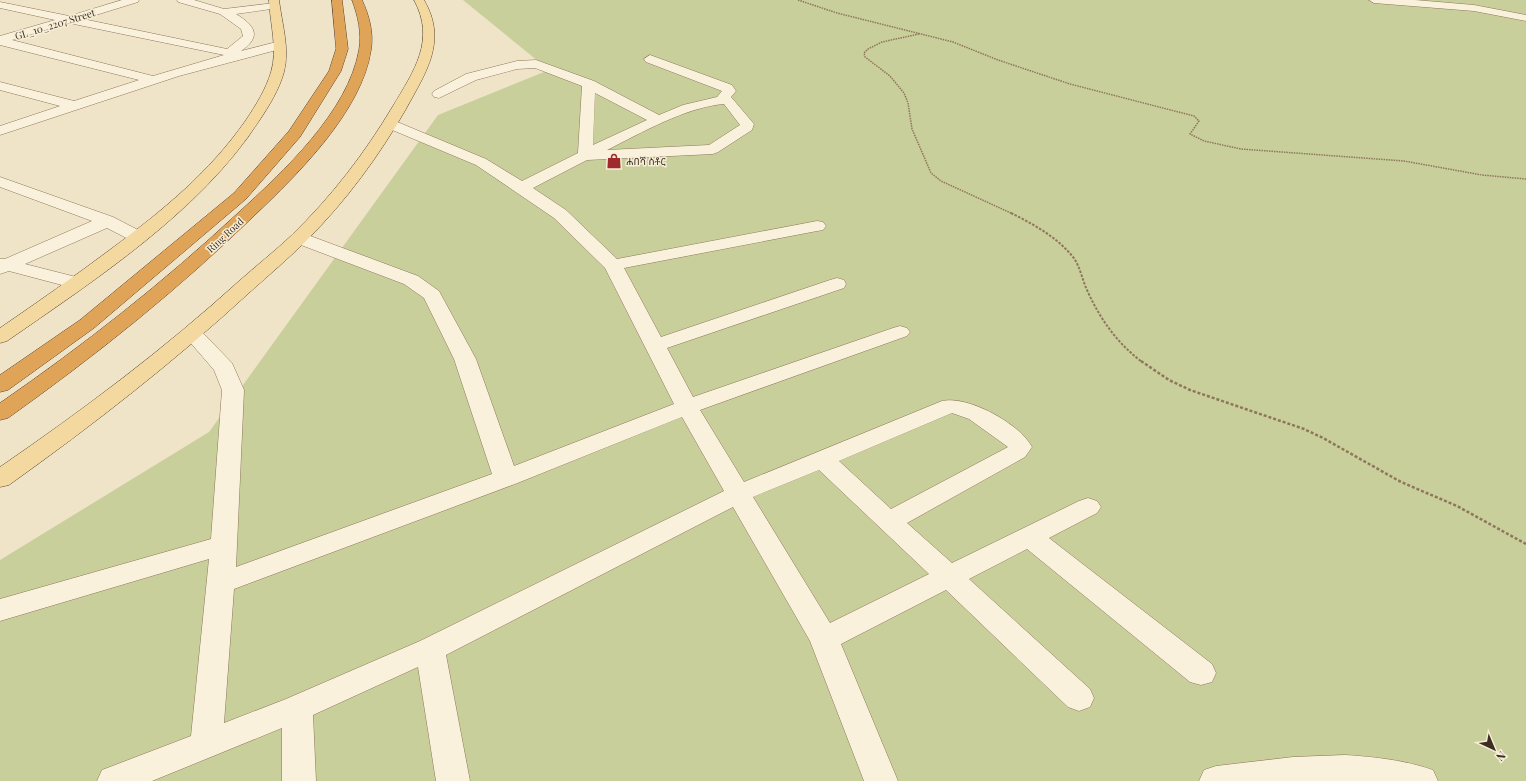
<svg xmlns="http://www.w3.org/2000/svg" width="1526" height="781" viewBox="0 0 1526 781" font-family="'Playfair Display','Noto Sans Ethiopic',serif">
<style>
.green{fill:#c9cf9b}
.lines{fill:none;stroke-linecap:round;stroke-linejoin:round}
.minor-casing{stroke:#8d765c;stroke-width:1}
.major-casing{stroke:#5b4430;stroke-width:1}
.highway-casing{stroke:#5b4430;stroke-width:1}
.path-far2{stroke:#8d765c;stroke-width:1.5;stroke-dasharray:1.5 1;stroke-linecap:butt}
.path-far1{stroke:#8d765c;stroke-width:2;stroke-dasharray:2.5 1.5;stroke-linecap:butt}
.path{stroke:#8d765c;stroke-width:2.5;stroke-dasharray:3 2;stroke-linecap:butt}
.minor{fill:#faf1dc;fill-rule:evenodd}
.major{fill:#f3d9a0;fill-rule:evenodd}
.highway{fill:#e0a458;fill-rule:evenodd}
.labels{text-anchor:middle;stroke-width:3;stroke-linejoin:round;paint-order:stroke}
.far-street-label{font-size:10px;fill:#3d2e20;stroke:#f7eed8}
.far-poi-label{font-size:10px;fill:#3d2e20;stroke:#f7eed8;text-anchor:start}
</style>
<rect width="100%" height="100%" fill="#f0e4c8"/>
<path class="green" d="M 463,0 L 1526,0 L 1526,781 L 0,781 L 0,560 L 209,432 L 438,115 L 549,70 Z"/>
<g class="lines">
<g class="minor-casing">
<path id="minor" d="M 122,0 L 139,0 L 138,2 L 83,19 L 227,49 L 243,36 L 241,29 L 220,14 L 178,2 L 177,0 L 194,0 L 224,9 L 274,3 L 279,6 L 278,8 L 236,14 C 254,25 263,36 241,51 L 280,41 L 286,45 L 284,48 L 179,76 L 0,135 L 0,126 L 60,106 L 0,90 L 0,82 L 74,101 L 139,80 L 0,45 L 0,36 L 55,20 L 0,8 L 0,2 L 69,16 ZM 69,23 L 224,55 L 153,76 L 12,40 Z
M 1369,0 L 1415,0 L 1474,5 L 1526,15 L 1526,21 L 1474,11 L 1374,3 Z
M 650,55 L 732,85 L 736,91 L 731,97 L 754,124 L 752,130 L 718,152 L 713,154 L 587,160 L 533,188 L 566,210 L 617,259 L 817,221 L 823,222 L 826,226 L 823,230 L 817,231 L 624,268 L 661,337 L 830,280 L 837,278 L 844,280 L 846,284 L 844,288 L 667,348 L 693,397 L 893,328 L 900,326 L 907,328 L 910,332 L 907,336 L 700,410 L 744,482 L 942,401 C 968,395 1020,424 1032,447 L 1025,457 L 907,523 L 952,563 L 1079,501 L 1088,498 L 1097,501 L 1101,507 L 1097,513 L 1049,538 L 1212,664 L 1216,673 L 1212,682 L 1201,685 L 1190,682 L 1027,549 L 969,579 L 1090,689 L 1094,698 L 1090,707 L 1079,711 L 1068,707 L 946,590 L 841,644 L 898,781 L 864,781 L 810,641 L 733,507 L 446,655 L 470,781 L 436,781 L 418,667 L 313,715 L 316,781 L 282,781 L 282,728 L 152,781 L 97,781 L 102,770 L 191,736 L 209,559 L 0,621 L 0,599 L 211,539 L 222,390 L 214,370 L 183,334 L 186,330 L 193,328 L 200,330 L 232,363 L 244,390 L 236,567 L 492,474 L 454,359 L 424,298 L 404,284 L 293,242 L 290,238 L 293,234 L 299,233 L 305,234 L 418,276 L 439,291 L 476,359 L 514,466 L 674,404 L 605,268 L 554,218 L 476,165 L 385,127 L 383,124 L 385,121 L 395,121 L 486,159 L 522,181 L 578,153 L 582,86 L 535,68 L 517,69 L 476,80 L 439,98 L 434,97 L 432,94 L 434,91 L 466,74 L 517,61 L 536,60 L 594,81 L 659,115 L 683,105 L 717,97 L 722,91 L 646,62 L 644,59 ZM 595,93 L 647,120 L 593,145 ZM 724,104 L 740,125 L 709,145 L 607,150 C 641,133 686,107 724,104 ZM 952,413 L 969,419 L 1008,447 L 891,509 L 839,461 ZM 682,417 L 724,491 L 420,641 L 286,699 L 224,723 L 234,589 L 515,484 ZM 819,470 L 929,574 L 830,623 L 753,497 Z
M 0,177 L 113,217 L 144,233 L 147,237 L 144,241 L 138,242 L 132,241 L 107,228 L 25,264 L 84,279 L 86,283 L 84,287 L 77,289 L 9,271 L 0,274 L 0,259 L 5,259 L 92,221 L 0,187 Z
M 1345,755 C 1375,757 1404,760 1433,770 L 1438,781 L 1199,781 L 1204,770 L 1216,766 L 1293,757 Z"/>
</g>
<g class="major-casing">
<path id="major" d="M 269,0 L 279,0 C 282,24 290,49 284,72 C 279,90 269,106 259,121 C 201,211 95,280 7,341 L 0,343 L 0,328 C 38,302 75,276 111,249 C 161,212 210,172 246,120 C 256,105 266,89 271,72 C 278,49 270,24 269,0 Z
M 414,0 L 424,0 C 448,41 426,72 406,109 C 379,156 346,201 307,240 C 289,258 269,275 250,292 C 174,362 93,425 9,485 L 0,487 L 0,467 C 83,410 163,350 238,282 C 256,266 275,251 292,235 C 332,196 365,153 393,106 C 414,71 436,40 414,0 Z"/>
</g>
<g class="highway-casing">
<path id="highway" d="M 332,0 L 342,0 L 348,49 L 341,71 L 300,137 L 246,199 L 94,328 L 8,390 L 0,392 L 0,375 L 80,320 L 234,193 L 289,131 L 329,71 L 336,49 Z
M 352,0 L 362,0 C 369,15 374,33 371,50 C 362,111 298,174 255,215 C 178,290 95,356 8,418 L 0,420 L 0,403 C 84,345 164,282 238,213 C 283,172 348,112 359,50 C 362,33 358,16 352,0 Z"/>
</g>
<path class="path-far2" d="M 798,0 L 837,13 L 953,42 L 998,60 L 1070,84 L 1194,116 L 1199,121 L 1190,134 L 1204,141 L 1241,149 L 1404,161 L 1482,175 L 1526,179
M 919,34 L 882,42 L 868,49 L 864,53 L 865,57 L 890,76 L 904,93 L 908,103 L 912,129 L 931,173 L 941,181 L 1013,214"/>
<path class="path-far1" d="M 1011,213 C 1033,224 1057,237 1073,257 C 1080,266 1082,279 1087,290 C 1100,319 1117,343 1142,362"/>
<path class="path" d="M 1141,361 L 1169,380 L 1190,390 L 1304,429 L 1323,438 L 1401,482 L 1457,506 L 1526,544"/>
<use href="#minor" class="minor"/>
<use href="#major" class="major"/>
<use href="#highway" class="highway"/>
</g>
<defs>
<g id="shop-bare" transform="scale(1.2)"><path d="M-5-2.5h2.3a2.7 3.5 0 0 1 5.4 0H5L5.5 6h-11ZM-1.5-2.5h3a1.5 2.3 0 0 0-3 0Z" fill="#9e2a2b" stroke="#f7eed8" stroke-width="2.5" paint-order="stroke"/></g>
</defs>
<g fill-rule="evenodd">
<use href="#shop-bare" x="614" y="161"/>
</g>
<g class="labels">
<g class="far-street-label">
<text transform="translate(55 24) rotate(-17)" y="4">GL_10_2207 Street</text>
<text transform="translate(225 235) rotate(-43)" y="4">Ring Road</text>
</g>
<g class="far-poi-label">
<text x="626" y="165">ሐበሻ ስቶር</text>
</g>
</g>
<g transform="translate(1494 749) rotate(136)" stroke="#f7eed8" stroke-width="3" paint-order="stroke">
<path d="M0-3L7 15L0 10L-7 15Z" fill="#3d2e20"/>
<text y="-6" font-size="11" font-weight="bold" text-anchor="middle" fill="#3d2e20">N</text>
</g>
</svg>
